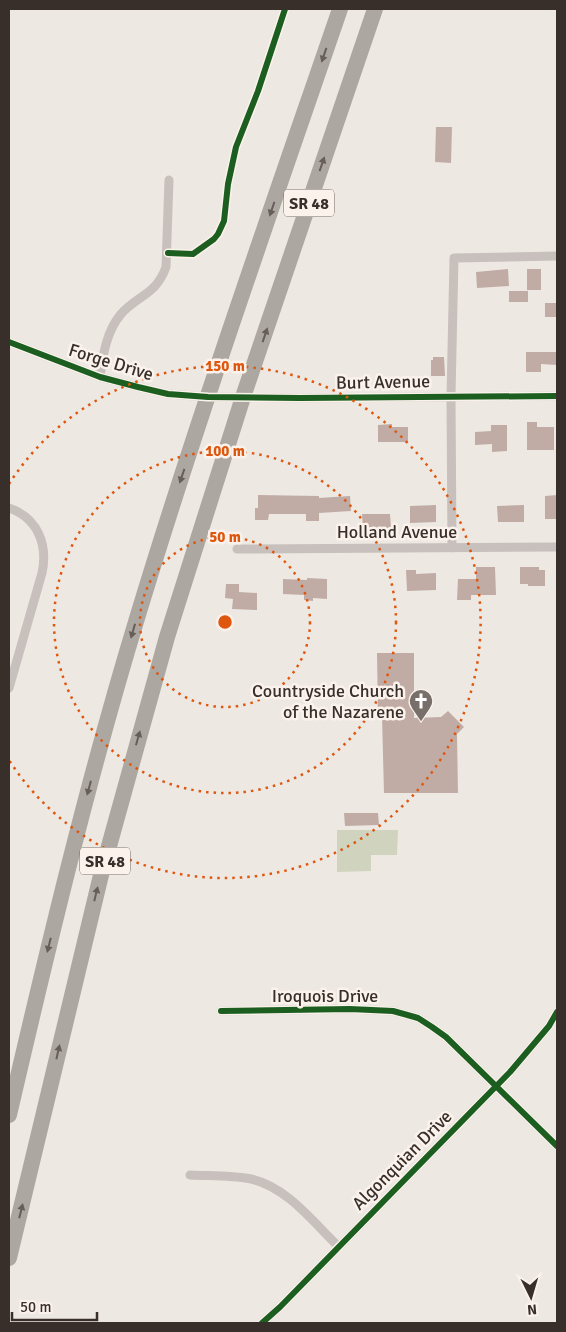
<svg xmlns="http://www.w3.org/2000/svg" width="566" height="1332" viewBox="0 0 566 1332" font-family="Signika,sans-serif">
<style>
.green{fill:#d0d3be}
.building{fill:#c1aca5}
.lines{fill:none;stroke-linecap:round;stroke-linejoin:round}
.street{stroke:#c7c0bc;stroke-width:9}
.highway{stroke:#ada7a2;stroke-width:16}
.cycleway-casing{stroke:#faf2eb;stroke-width:9}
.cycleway{stroke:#1b5e20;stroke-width:6}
.oneway{fill:#675e5a}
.ring{fill:none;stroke:#df570e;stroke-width:2.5;stroke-dasharray:2.5 5}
.labels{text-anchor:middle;stroke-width:5;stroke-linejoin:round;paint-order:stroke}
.shield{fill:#faf2eb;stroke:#726964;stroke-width:1}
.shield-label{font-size:16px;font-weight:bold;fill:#382e2a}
.street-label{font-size:18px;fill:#382e2a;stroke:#faf2eb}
.poi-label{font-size:18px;fill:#382e2a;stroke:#faf2eb;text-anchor:end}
.centre{fill:#df570e;stroke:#faf2eb;stroke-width:2.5}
.ring-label{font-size:15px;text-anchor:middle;font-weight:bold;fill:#df570e;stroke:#faf2eb;stroke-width:5;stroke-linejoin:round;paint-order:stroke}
</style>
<rect width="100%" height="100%" fill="#eee8e3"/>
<path class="green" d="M 337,830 L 398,830 L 397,855 L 371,855 L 371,871 L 337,872 Z"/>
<path class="building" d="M 436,127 L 452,127 L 451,163 L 435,162 Z
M 508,269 L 509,286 L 477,288 L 476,272 Z
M 527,269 L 541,269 L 541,290 L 527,290 Z
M 509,291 L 528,291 L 528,302 L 509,302 Z
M 545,303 L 557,303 L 557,317 L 545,317 Z
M 526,352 L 557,352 L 557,365 L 541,364 L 541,372 L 526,372 Z
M 433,357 L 444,357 L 445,376 L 431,376 L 431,360 L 433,360 Z
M 527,422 L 537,422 L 537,427 L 554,427 L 554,450 L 527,450 Z
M 392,424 L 392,427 L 408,427 L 408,442 L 378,442 L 378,425 Z
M 491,425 L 507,425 L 507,451 L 492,452 L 492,444 L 475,445 L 475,432 L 491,431 Z
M 258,495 L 319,496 L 319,498 L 350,496 L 351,511 L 319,513 L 319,521 L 306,521 L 306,514 L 269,514 L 268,520 L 255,520 L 255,508 L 258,508 Z
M 557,495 L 557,519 L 545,519 L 545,496 Z
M 436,505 L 436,522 L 410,523 L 410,506 Z
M 524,505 L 524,522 L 498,522 L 497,506 Z
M 362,514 L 390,514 L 391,528 L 363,529 Z
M 476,567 L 495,567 L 496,595 L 471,595 L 471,600 L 457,600 L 458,579 L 476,579 Z
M 520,567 L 539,567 L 539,570 L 545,570 L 545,586 L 528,586 L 528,584 L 520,584 Z
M 406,570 L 416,570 L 416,574 L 436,573 L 436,590 L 407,591 Z
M 307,578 L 327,579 L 327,599 L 313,598 L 313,601 L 304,600 L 304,595 L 283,594 L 283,579 L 307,580 Z
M 226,584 L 239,584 L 239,592 L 257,593 L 257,610 L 232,609 L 233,599 L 225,598 Z
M 377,653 L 414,653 L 414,718 L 441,717 L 448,711 L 464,727 L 457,734 L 458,793 L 384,793 L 382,716 L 378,716 Z
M 344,813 L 378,813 L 379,825 L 345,826 Z"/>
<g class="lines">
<path class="street" d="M 9,342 L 100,377 L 138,387 L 168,394 L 208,397 L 300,398 L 557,396
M 100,377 C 103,355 106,332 121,314 C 138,295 156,295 166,267 L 169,180
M 9,508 C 38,518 48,545 42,573 L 9,688
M 452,548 L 451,396 L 454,258 L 557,256
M 237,549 L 557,547
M 221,1011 L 350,1009 L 393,1011 L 418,1018 L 432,1027 L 446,1037 L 557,1146
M 190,1175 C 210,1176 231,1175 251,1179 C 287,1187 313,1222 338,1246
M 262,1323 L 280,1307 L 510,1072 L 549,1026 L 557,1012"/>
<path class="highway" d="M 9,1115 C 48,947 88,779 138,615 C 200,411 271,210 340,9
M 9,1258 L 101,875 L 167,637 L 243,397 L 375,9"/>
<g class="cycleway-casing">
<path id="cycleway" d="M 168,253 L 193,254 L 214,239 L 218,234 L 224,221 L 228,184 L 236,147 L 258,91 L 285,9
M 9,342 L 100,377 L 138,387 L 168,394 L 208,397 L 300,398 L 557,396
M 221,1011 L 350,1009 L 393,1011 L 418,1018 L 432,1027 L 446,1037 L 557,1146
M 262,1323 L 280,1307 L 510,1072 L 549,1026 L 557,1012"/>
</g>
<use href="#cycleway" class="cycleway"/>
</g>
<defs><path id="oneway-solid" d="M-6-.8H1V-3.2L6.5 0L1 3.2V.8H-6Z" transform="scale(1.25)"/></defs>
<g class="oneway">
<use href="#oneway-solid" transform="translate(324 55) rotate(109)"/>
<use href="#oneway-solid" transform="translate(322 164) rotate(-71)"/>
<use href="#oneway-solid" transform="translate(272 209) rotate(109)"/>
<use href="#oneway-solid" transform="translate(265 335) rotate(-71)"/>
<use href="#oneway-solid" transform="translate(182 476) rotate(109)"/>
<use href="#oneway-solid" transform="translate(133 631) rotate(106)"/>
<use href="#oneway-solid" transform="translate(138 738) rotate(-74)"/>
<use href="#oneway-solid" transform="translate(89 788) rotate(105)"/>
<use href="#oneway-solid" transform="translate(96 894) rotate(-76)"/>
<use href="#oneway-solid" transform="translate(49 945) rotate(104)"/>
<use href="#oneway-solid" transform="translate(58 1052) rotate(-77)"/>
<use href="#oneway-solid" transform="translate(21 1211) rotate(-76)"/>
</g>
<g class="ring">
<circle cx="225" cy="622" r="85"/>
<circle cx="225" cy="622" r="171"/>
<path d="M9 484A256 256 0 1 1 9 760"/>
</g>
<defs>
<g id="church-pin" transform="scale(1.25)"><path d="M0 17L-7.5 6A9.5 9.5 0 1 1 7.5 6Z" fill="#786f6b" stroke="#faf2eb"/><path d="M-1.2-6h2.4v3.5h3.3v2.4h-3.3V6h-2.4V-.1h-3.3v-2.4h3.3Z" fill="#fff"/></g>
</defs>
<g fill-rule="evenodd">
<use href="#church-pin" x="421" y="701"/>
</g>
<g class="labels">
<g class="shield">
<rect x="284" y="189.5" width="50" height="27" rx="4"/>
<rect x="80" y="847.5" width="50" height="27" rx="4"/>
</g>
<g class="shield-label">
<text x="309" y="209">SR 48</text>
<text x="105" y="867">SR 48</text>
</g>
<g class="street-label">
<text transform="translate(111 362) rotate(17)" y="6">Forge Drive</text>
<text transform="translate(383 382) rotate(-1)" y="6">Burt Avenue</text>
<text x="397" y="538">Holland Avenue</text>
<text x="325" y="1002">Iroquois Drive</text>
<text transform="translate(402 1160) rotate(-45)" y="6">Algonquian Drive</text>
</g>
<g class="poi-label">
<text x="404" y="697">Countryside Church<tspan x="404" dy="21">of the Nazarene</tspan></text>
</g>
</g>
<circle cx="225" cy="622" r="8" class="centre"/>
<g class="ring-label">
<text x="225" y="371">150 m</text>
<text x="225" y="456">100 m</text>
<text x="225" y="542">50 m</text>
</g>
<rect width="566" height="1332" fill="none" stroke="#382e2a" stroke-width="20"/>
<g transform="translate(531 1297) rotate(175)" stroke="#faf2eb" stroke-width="4" paint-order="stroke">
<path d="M0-4L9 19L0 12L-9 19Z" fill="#382e2a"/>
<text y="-8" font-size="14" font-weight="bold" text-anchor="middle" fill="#382e2a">N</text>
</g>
<path d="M12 1312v8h85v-8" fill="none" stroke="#382e2a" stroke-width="2.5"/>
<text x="20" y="1312" font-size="15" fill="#382e2a" stroke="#faf2eb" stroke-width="4" paint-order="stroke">50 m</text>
</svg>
